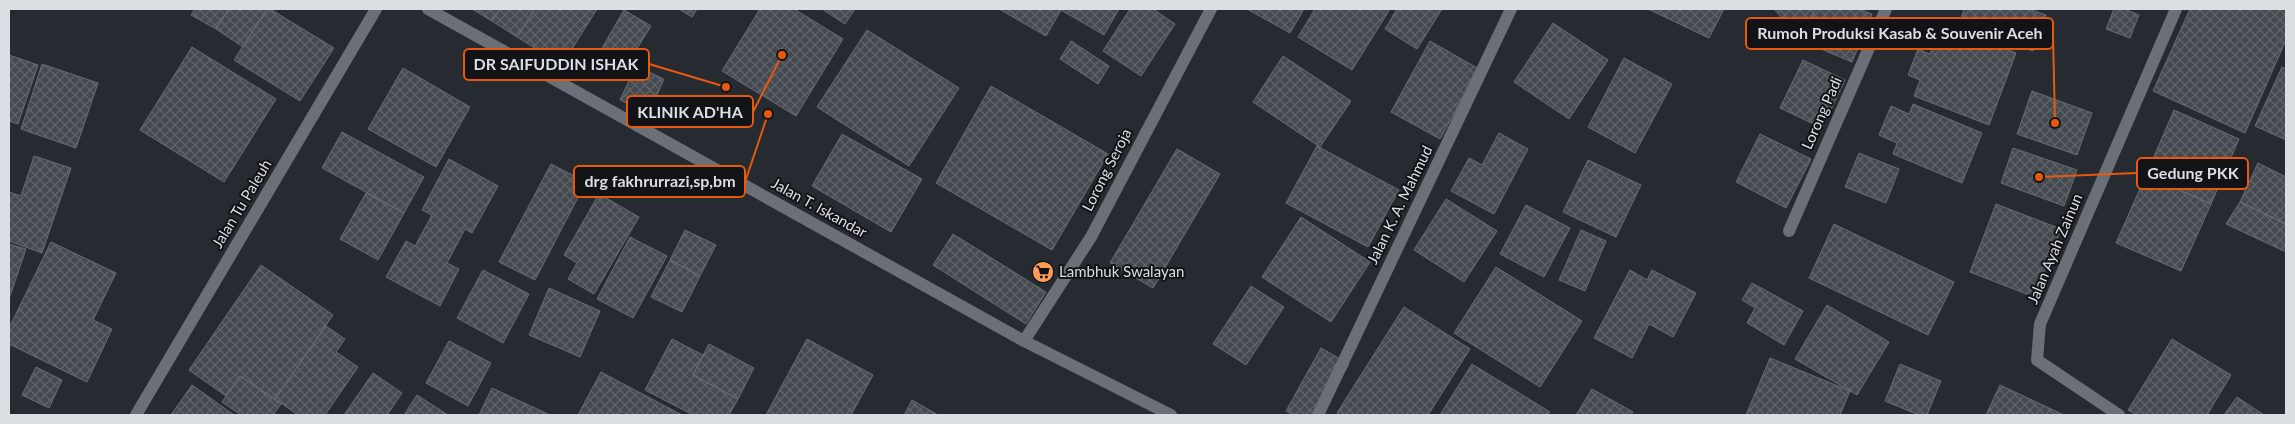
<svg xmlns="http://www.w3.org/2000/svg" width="2295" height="424" viewBox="0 0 2295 424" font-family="Lato,sans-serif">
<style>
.building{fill:url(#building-cross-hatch);stroke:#676b73}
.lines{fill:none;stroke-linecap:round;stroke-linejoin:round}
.minor{stroke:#6b6f78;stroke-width:12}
.tertiary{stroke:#6b6f78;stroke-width:12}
.labels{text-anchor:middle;stroke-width:4;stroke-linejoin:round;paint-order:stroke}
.street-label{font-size:15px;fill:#dbdee3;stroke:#111316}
.poi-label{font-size:15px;fill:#dbdee3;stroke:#111316;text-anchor:start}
.leader{fill:none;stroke:#e8590c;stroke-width:2}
.callout-dot{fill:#e8590c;stroke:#111316;stroke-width:2}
.callout{fill:#111316;stroke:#e8590c;stroke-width:2}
.callout-label{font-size:16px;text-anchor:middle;font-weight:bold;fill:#dbdee3}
</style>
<defs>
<pattern id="building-cross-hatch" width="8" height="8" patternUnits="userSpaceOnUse" patternTransform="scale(1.25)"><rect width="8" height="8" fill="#454a51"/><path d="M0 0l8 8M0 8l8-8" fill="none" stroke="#5f646a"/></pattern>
</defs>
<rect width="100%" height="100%" fill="#262a31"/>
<path class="building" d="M 195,9 L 229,9 L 216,29 L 191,15 Z
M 229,9 L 267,9 L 243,47 L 216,29 Z
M 267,9 L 270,9 L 334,48 L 300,101 L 234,60 Z
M 472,9 L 500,9 L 492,21 Z
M 500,9 L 535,9 L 517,37 L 492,21 Z
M 535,9 L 597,9 L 562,65 L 517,37 Z
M 679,9 L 697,9 L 692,17 Z
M 760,9 L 794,9 L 843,39 L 796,116 L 722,71 Z
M 822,9 L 855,9 L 845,24 Z
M 999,9 L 1119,9 L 1104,35 L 1061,10 L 1046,36 Z
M 1130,9 L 1153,9 L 1175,24 L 1141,76 L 1103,51 Z
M 1247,9 L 1304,9 L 1290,33 Z
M 1315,9 L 1390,9 L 1352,70 L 1298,37 Z
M 1397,9 L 1442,9 L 1417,49 L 1385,29 Z
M 1648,9 L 1724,9 L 1709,38 Z
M 1774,9 L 1815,9 L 1802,41 Z
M 1815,9 L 1859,9 L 1872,14 L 1852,62 L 1802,41 Z
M 1964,9 L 2029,9 L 2046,15 L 2033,51 L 1959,25 Z
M 2114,9 L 2124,9 L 2139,15 L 2130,38 L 2106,29 Z
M 2190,9 L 2286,9 L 2286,40 L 2245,133 L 2153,91 Z
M 624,10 L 651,26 L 628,63 L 602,48 Z
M 1553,23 L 1608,60 L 1569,119 L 1514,82 Z
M 1941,24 L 2016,53 L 1989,125 L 1914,96 L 1920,80 L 1908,75 L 1918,49 L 1930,54 Z
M 867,30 L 959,88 L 909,166 L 817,107 Z
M 1071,41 L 1109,66 L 1098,84 L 1060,59 Z
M 1430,41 L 1479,69 L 1440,139 L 1391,112 Z
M 192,47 L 276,99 L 224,182 L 140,130 Z
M 9,55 L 38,65 L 18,124 L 9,121 Z
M 1283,56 L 1351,101 L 1320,147 L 1253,102 Z
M 1624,58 L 1672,84 L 1635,153 L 1588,127 Z
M 1803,60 L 1845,80 L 1822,128 L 1780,108 Z
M 42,64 L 98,83 L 76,148 L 21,129 Z
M 636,66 L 664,79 L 649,113 L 620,100 Z
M 2282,67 L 2286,69 L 2286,140 L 2255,126 Z
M 403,68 L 470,107 L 436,167 L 368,129 Z
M 991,86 L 1108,154 L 1052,250 L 936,183 Z
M 2032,91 L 2092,113 L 2077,155 L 2017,134 Z
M 1913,104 L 1982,133 L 1962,183 L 1893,154 L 1897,143 L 1879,135 L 1891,106 L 1909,114 Z
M 2174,110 L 2239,139 L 2211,204 L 2146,175 Z
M 342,132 L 424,177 L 404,213 L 322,168 Z
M 1499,133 L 1528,149 L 1494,214 L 1451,191 L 1469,158 L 1482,165 Z
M 842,134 L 922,179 L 891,232 L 812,186 Z
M 1760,134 L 1811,159 L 1786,208 L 1736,182 Z
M 1317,146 L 1399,190 L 1368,247 L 1286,203 Z
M 2013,148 L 2077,170 L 2064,206 L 2001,183 Z
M 1177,149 L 1220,174 L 1153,288 L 1110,263 Z
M 1859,153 L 1899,169 L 1886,203 L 1845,187 Z
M 34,156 L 71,168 L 42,253 L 9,241 L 9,192 L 21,196 Z
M 449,159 L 498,186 L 472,233 L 465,229 L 447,263 L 459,269 L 440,306 L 386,277 L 406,241 L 415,246 L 432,215 L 422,210 Z
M 1588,160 L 1641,185 L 1616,237 L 1563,212 Z
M 2258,163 L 2286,177 L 2286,224 L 2240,202 Z
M 551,164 L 586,182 L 535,280 L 499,262 Z
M 2146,175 L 2211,204 L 2181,271 L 2116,243 Z
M 366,193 L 404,213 L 378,260 L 340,239 Z
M 599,194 L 639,217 L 594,294 L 568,279 L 577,263 L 564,255 Z
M 1446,199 L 1497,231 L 1464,282 L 1414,250 Z
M 2240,202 L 2286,224 L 2286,252 L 2226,224 Z
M 1996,204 L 2061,229 L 2034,297 L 1970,272 Z
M 1526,205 L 1570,228 L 1544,277 L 1500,254 Z
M 1301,217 L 1370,262 L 1331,322 L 1262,277 Z
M 1834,224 L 1954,282 L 1928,335 L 1809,278 Z
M 685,230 L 716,245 L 700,276 L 670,260 Z
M 1581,230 L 1606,241 L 1585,291 L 1559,280 Z
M 953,234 L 1046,292 L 1026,324 L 933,265 Z
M 630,237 L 667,256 L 633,318 L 597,299 Z
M 51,242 L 116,273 L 93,320 L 112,329 L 87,382 L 9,344 L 9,328 Z
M 9,244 L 26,249 L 9,299 Z
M 670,260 L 700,276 L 682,312 L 651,297 Z
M 261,265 L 333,315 L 275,399 L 240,376 L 226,396 L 189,370 Z
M 1496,267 L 1582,321 L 1540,387 L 1454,333 Z
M 483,270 L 529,294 L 503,343 L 457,318 Z
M 1630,270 L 1647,280 L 1652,270 L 1696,293 L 1673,337 L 1649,324 L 1632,358 L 1594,338 Z
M 1752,283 L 1803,311 L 1784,345 L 1747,323 L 1755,308 L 1742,300 Z
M 1251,286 L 1284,307 L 1246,365 L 1213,344 Z
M 549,288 L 600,311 L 580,357 L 529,335 Z
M 1827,305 L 1889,342 L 1857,395 L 1795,359 Z
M 1404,307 L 1470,349 L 1428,415 L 1340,415 L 1337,413 Z
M 326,326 L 345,339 L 336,352 L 358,367 L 325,415 L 298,415 L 275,399 Z
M 672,339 L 703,355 L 693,375 L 738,399 L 729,415 L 693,415 L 645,390 Z
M 807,339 L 873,375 L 851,415 L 766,415 Z
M 2172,339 L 2231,375 L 2207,415 L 2137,415 L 2128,410 Z
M 449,341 L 491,363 L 468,406 L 426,383 Z
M 709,344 L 754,368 L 738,399 L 693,375 Z
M 1321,348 L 1349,364 L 1319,415 L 1293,415 L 1286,411 Z
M 1770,358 L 1850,391 L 1840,415 L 1746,415 Z
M 1472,364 L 1550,412 L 1547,415 L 1440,415 Z
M 1900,364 L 1941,381 L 1927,415 L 1919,415 L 1885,401 Z
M 36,367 L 62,380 L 49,408 L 22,395 Z
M 601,372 L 682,415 L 629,415 L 622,412 L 620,415 L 578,415 Z
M 373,373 L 402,393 L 387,415 L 344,415 Z
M 240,376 L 281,404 L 273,415 L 241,415 L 222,402 Z
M 192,385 L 234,415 L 171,415 Z
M 2000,385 L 2064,415 L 1986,415 Z
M 492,388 L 550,415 L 479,415 Z
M 1592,389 L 1633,412 L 1631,415 L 1576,415 Z
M 417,395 L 448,415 L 404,415 Z
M 2237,397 L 2264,415 L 2224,415 Z
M 912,400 L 938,415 L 904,415 Z"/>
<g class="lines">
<path class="minor" d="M 1789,231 L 1886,9
M 1024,341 L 1091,237 L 1211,9
M 136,415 L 376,9
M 1318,415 L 1511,9
M 2119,415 L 2037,360 L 2040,324 L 2176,9"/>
<path class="tertiary" d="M 428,9 L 1024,341 L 1171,415"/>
</g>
<defs>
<g id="supermarket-disc" transform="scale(1.125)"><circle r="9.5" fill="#fe9c57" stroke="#111316"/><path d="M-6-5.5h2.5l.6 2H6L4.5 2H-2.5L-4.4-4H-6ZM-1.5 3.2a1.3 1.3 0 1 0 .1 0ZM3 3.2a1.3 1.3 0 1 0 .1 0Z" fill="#111"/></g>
</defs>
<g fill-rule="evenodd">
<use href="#supermarket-disc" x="1043" y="272"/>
</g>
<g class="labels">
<g class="street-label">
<text transform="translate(1822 113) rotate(-66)" y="5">Lorong Padi</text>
<text transform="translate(1107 170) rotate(-63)" y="5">Lorong Seroja</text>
<text transform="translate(242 204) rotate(-59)" y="5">Jalan Tu Paleuh</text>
<text transform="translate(1400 205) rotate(-64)" y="5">Jalan K. A. Mahmud</text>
<text transform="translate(819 208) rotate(29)" y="5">Jalan T. Iskandar</text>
<text transform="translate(2055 249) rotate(-67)" y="5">Jalan Ayah Zainun</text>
</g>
<g class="poi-label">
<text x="1059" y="277">Lambhuk Swalayan</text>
</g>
</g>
<path class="leader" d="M2055 123L2053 34M726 87L649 64M782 55L753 112M2039 177L2137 173M768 114L745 182"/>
<g class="callout-dot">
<circle cx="2055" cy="123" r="5"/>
<circle cx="726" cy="87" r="5"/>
<circle cx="782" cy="55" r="5"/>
<circle cx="2039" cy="177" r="5"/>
<circle cx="768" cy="114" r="5"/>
</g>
<g class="callout">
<rect x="1746" y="18" width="307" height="31" rx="5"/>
<rect x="464" y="49" width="185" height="31" rx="5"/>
<rect x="627" y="96" width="126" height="31" rx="5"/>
<rect x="2137" y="158" width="111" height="31" rx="5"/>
<rect x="574" y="166" width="171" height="31" rx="5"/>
</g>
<g class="callout-label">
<text x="1900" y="39">Rumoh Produksi Kasab &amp; Souvenir Aceh</text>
<text x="556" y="70">DR SAIFUDDIN ISHAK</text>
<text x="690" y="118">KLINIK AD'HA</text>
<text x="2193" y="179">Gedung PKK</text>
<text x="660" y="187">drg fakhrurrazi,sp,bm</text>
</g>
<rect width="2295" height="424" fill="none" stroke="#dbdee3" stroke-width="20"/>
</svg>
